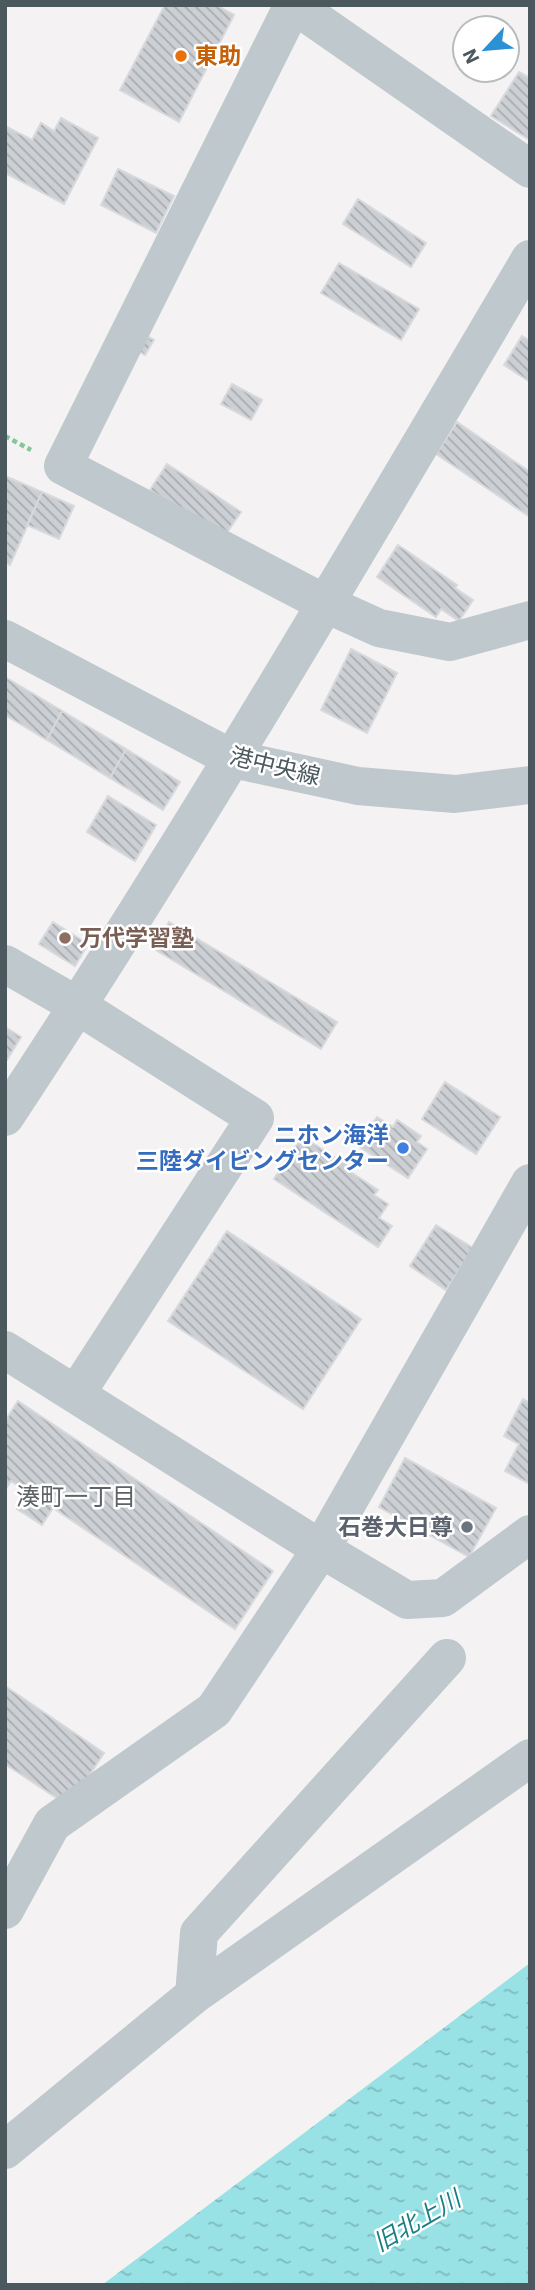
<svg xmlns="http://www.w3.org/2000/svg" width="535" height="2290" viewBox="0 0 535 2290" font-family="'IBM Plex Sans','Noto Sans JP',sans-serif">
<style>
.water{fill:url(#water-ripples)}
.building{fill:url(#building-back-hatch);stroke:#d7d9dc;stroke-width:2}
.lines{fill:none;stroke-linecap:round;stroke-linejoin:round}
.path{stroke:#81c799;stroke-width:4.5;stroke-dasharray:5 3.5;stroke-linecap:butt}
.minor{stroke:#bfc8cd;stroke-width:38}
.food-dot{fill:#e8710a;stroke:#fff;stroke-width:2.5}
.education-dot{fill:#8d6e63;stroke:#fff;stroke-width:2.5}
.shop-dot{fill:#3f7fe0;stroke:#fff;stroke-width:2.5}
.worship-dot{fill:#6b7280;stroke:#fff;stroke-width:2.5}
.labels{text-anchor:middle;stroke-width:5;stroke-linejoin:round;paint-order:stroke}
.food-label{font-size:23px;font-weight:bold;fill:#c56008;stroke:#fff;text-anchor:start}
.street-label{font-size:23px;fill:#4b585e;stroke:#fff}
.education-label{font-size:23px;font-weight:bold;fill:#785e54;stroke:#fff;text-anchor:start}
.shop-label{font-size:23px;font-weight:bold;fill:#366cbe;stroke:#fff;text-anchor:end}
.worship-label{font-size:23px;font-weight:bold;fill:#5b616d;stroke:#fff;text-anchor:end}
.neighbourhood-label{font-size:24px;fill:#5f6366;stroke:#fff}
.water-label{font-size:24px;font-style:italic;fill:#197f84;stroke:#fff}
</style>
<defs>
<pattern id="water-ripples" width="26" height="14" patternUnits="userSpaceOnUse" patternTransform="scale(1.75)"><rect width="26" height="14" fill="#98e1e4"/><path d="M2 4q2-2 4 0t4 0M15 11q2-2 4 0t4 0" fill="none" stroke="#7eb9bc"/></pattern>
<pattern id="building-back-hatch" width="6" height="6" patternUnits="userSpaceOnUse" patternTransform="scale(1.75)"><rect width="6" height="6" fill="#ccd0d4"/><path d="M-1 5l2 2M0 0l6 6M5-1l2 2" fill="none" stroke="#a8acaf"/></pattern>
</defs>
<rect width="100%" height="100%" fill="#f4f2f2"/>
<path class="water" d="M 530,1963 L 530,2285 L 102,2285 Z"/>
<path class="building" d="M 165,5 L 216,5 L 234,15 L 179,122 L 120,90 Z
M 519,72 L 530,78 L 530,140 L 491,116 Z
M 61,118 L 98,138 L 64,204 L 5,173 L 5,126 L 32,140 L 41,123 L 54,131 Z
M 118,169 L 174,196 L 156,233 L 101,205 Z
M 358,199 L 426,243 L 411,267 L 343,224 Z
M 339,263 L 419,309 L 401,340 L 321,293 Z
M 139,332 L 154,340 L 145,355 L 131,347 Z
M 522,336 L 530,341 L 530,382 L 504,365 Z
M 232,384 L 262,400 L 251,420 L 221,404 Z
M 457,422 L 530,472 L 530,517 L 436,454 Z
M 167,464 L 241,512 L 224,537 L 150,490 Z
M 5,476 L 42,492 L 10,565 L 5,562 Z
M 42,492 L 74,506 L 59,539 L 27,525 Z
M 398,545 L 457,585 L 455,588 L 473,600 L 459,621 L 441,609 L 436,617 L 377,577 Z
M 351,649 L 397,673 L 367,733 L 321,710 Z
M 5,677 L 62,711 L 47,740 L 5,715 Z
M 62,711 L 126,749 L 110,778 L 47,740 Z
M 126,749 L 180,782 L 163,810 L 110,778 Z
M 108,796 L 156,825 L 135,861 L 87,832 Z
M 53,922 L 88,944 L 75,966 L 39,944 Z
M 169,922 L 337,1022 L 321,1049 L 154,949 Z
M 5,1027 L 21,1037 L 5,1063 Z
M 445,1082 L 500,1117 L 476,1154 L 422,1119 Z
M 377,1117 L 393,1127 L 397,1120 L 421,1136 L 417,1142 L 427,1149 L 408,1178 L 358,1146 Z
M 302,1136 L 351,1168 L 349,1171 L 378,1190 L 374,1195 L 388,1204 L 379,1218 L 392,1226 L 378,1247 L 274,1179 Z
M 436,1225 L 473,1248 L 446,1290 L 410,1266 Z
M 227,1231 L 361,1319 L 303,1409 L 168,1321 Z
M 523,1399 L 530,1403 L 530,1484 L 505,1471 L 519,1444 L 504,1436 Z
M 18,1401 L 273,1571 L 235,1629 L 53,1508 L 42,1525 L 17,1509 L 28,1492 L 11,1481 L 5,1490 L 5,1421 Z
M 405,1458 L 496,1508 L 469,1557 L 379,1507 Z
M 5,1686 L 104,1753 L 69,1806 L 5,1764 Z"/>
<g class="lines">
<path class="path" d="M 5,436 L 31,450"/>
<path class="minor" d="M 293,5 L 63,466 L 326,604 L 379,628 L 450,642 L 530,620
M 294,5 L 530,169
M 5,639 L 233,759 L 358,786 L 455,794 L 530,785
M 5,964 L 78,1006 L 255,1118 L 76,1394
M 5,1117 C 190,837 359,548 530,259
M 5,1350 L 321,1549 L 407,1600 L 443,1598 L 530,1534
M 5,1910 L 52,1824 L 214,1710 L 321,1549 L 530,1183
M 194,1995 L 199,1933 L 447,1658
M 5,2150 L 194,1995 L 530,1758"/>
</g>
<circle class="food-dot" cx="181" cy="56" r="7"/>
<circle class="education-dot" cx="65" cy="938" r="7"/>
<circle class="shop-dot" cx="403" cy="1148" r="7"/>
<circle class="worship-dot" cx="467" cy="1527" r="7"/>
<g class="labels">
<g class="food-label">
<text x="195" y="64">東助</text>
</g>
<g class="street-label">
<text transform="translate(275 766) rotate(14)" y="8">港中央線</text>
</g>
<g class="education-label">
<text x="79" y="946">万代学習塾</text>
</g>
<g class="shop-label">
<text x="389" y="1143">ニホン海洋<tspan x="389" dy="26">三陸ダイビングセンター</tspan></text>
</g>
<g class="worship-label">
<text x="453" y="1535">石巻大日尊</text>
</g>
<g class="neighbourhood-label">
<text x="76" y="1505">湊町一丁目</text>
</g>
<g class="water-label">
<text transform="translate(417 2221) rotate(-30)" y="8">旧北上川</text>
</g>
</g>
<rect width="535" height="2290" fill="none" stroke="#4b585e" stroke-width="14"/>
<g transform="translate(486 49) rotate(244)"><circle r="33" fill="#ffffff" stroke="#b7bcbf" stroke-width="2"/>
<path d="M0-5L12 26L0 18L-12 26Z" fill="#2c91d4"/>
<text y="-10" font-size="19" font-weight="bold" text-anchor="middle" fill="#4b585e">N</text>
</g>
</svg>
